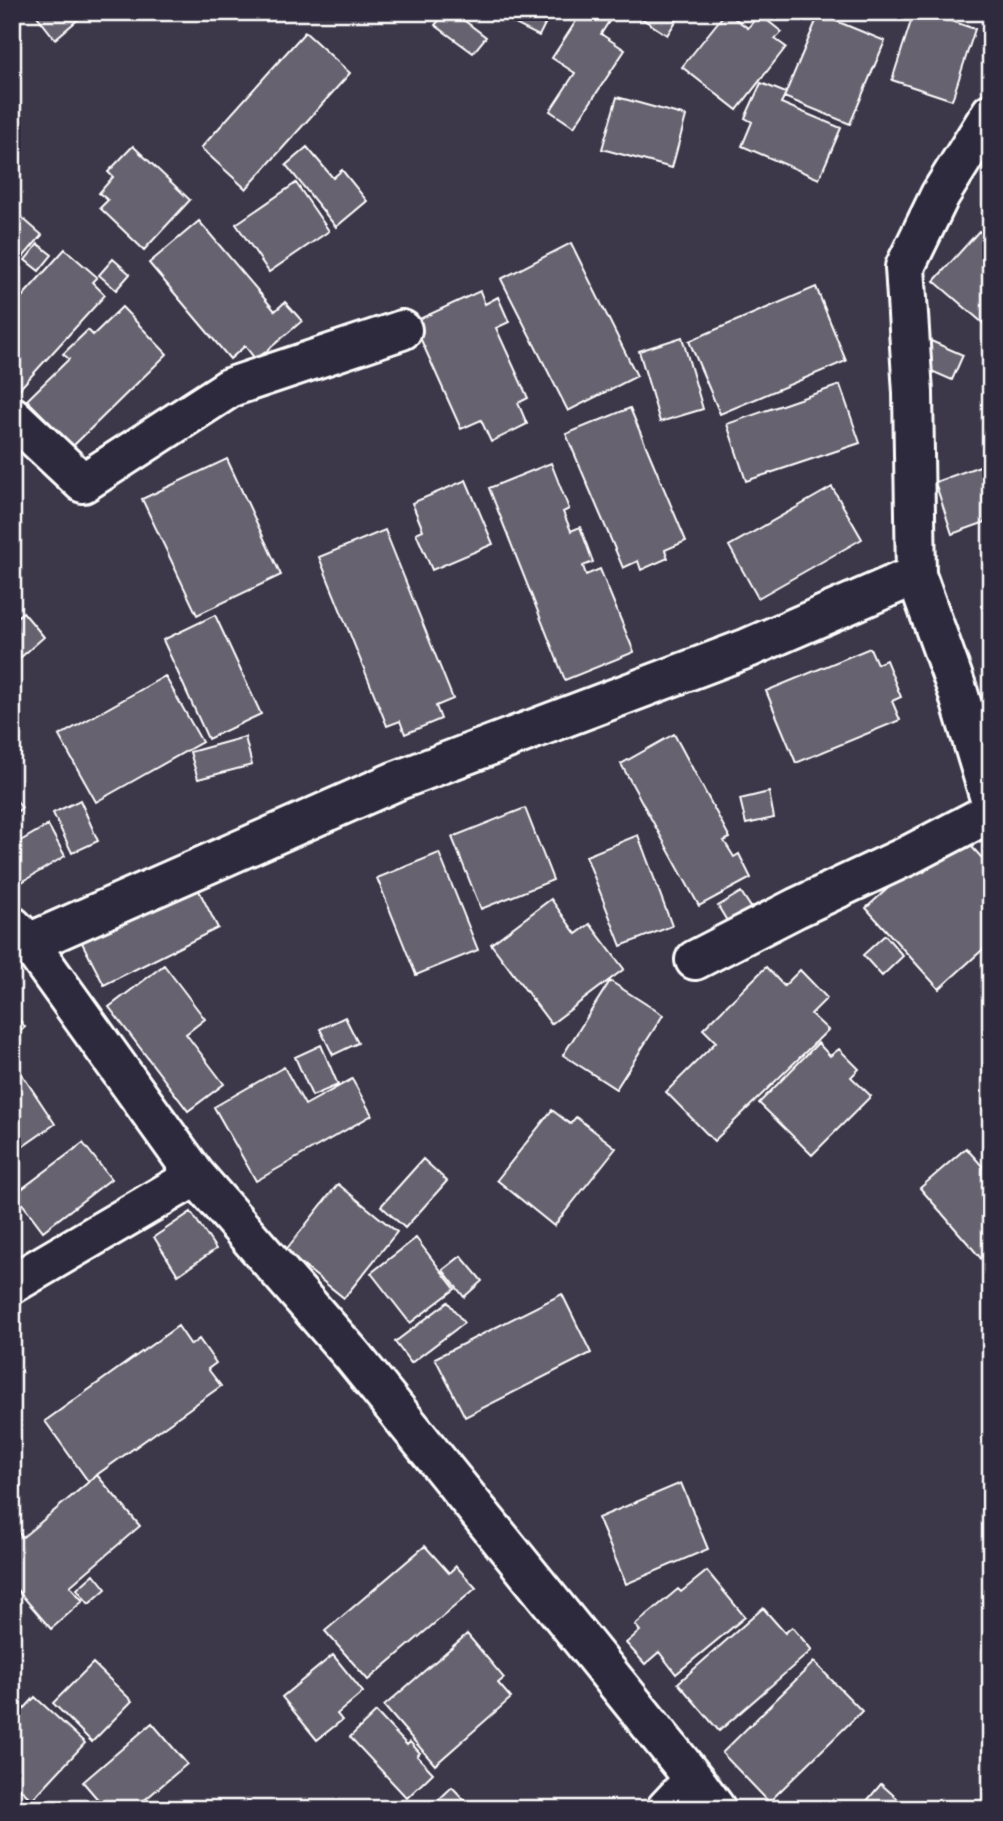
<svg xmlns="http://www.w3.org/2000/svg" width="1003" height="1821" viewBox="0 0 1003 1821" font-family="Delius,sans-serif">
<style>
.building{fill:#666270;stroke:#fff;stroke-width:2}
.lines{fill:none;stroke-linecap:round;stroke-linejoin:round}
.minor-casing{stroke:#fff;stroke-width:44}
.minor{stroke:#2f2a3d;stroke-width:38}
</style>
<rect width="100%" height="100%" fill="#3c3749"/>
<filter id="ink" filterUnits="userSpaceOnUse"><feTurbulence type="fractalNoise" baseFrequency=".0143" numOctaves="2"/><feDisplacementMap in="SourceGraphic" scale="14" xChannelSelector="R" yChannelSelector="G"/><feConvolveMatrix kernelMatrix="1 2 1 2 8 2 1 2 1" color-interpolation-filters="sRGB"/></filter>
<g filter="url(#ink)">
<path class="building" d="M 34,12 L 87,12 L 55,39 Z
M 446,12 L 453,12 L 486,37 L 473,53 L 435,25 Z
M 491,12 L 551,12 L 539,36 Z
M 582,12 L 615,12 L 601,34 L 625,50 L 574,127 L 550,111 L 575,73 L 552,58 Z
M 632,12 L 682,12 L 667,35 Z
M 726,12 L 748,28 L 759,14 L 782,32 L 775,39 L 786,47 L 737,110 L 682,67 Z
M 914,12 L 925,12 L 975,29 L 952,100 L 892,80 Z
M 819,14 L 885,41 L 850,124 L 784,97 Z
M 305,32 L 350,73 L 246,189 L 201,148 Z
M 761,83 L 786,93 L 781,103 L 841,128 L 819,179 L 742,146 L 752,122 L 745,118 Z
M 617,97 L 686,116 L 672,168 L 602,149 Z
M 133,146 L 190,200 L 144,250 L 100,208 L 108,200 L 99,193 L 113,177 L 108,172 Z
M 307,147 L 333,178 L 342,170 L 367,201 L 336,227 L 286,165 Z
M 296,183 L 329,231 L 269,272 L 236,224 Z
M 12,209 L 42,235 L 12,270 Z
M 199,221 L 275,311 L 285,302 L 302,321 L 256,360 L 245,346 L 230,359 L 149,263 Z
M 979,231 L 991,241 L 991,330 L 934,281 Z
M 571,243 L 637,376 L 568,411 L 501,279 Z
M 38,244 L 52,255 L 39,271 L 25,260 Z
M 65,249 L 97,277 L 92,282 L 105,295 L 14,395 L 12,394 L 12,308 Z
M 113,259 L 130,274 L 116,290 L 99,275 Z
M 816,287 L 846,361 L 720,414 L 689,341 Z
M 480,291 L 485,304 L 498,297 L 509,322 L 496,328 L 528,398 L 518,403 L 527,424 L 491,442 L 481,420 L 461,429 L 413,322 Z
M 122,307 L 167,354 L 73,446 L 27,400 L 69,359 L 63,354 L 88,330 L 93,335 Z
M 682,337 L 703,409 L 660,422 L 639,351 Z
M 922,337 L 963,355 L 952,380 L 911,362 Z
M 840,385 L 860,443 L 746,481 L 727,424 Z
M 630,408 L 686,541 L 665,550 L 668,558 L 641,570 L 638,561 L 623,568 L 566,434 Z
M 227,459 L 281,575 L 197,615 L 142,499 Z
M 991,462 L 991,520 L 952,534 L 935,482 Z
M 551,463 L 569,509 L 563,512 L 571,531 L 580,527 L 593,562 L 583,566 L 586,575 L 600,569 L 634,652 L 565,680 L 489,488 Z
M 466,480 L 493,544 L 432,570 L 416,533 L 423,530 L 412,503 Z
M 832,487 L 862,539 L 758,598 L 729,546 Z
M 385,530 L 453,699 L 436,706 L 441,719 L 405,734 L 400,721 L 387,726 L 319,557 Z
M 991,599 L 991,622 L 981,606 Z
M 23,612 L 44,637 L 12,665 L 12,621 Z
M 215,615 L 261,714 L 208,739 L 163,640 Z
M 870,648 L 877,664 L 886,660 L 901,697 L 892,701 L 900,720 L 796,763 L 766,691 Z
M 165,676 L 202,742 L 96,802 L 59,736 Z
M 674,734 L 730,838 L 724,841 L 734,857 L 739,854 L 751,878 L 699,906 L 621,764 Z
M 245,737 L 252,765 L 198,779 L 190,752 Z
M 769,792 L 774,818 L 746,824 L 740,799 Z
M 12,794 L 22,808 L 12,815 Z
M 80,800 L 98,841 L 72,853 L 53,813 Z
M 525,808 L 553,880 L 481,909 L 452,837 Z
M 48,825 L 65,856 L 22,882 L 12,866 L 12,846 Z
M 638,835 L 672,926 L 621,946 L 586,856 Z
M 963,837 L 991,868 L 991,942 L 939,989 L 866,908 L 916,863 L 924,872 Z
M 439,853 L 478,950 L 416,975 L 377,878 Z
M 194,881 L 218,928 L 104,985 L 80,939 Z
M 741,892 L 754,912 L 730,926 L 718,906 Z
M 551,899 L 576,934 L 590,924 L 624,969 L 551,1024 L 491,944 Z
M 885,935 L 903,956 L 882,976 L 863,955 Z
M 164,965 L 205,1019 L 186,1034 L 224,1084 L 188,1111 L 109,1007 Z
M 766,967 L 784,986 L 800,970 L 827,998 L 811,1014 L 828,1030 L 714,1141 L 666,1092 L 716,1042 L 703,1029 Z
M 610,981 L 663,1015 L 616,1089 L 563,1055 Z
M 15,1014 L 25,1027 L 12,1038 L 12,1016 Z
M 345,1017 L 358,1043 L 333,1055 L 320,1029 Z
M 818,1043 L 830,1056 L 839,1049 L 859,1069 L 851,1077 L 871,1096 L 812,1155 L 759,1103 Z
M 321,1045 L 338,1085 L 312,1096 L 295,1057 Z
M 13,1061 L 55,1124 L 12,1154 L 12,1062 Z
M 284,1067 L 305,1105 L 352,1079 L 372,1115 L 256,1181 L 214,1107 Z
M 552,1110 L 570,1124 L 576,1117 L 616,1148 L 554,1226 L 497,1180 Z
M 83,1143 L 111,1179 L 43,1231 L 15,1194 Z
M 966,1148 L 983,1167 L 985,1165 L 991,1171 L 991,1270 L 920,1188 Z
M 423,1159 L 447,1181 L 405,1228 L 381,1206 Z
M 338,1184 L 397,1232 L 344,1298 L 285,1251 Z
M 191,1212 L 216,1249 L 178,1275 L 154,1237 Z
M 416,1238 L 455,1289 L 410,1323 L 371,1273 Z
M 461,1256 L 482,1281 L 464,1297 L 443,1270 Z
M 562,1294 L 591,1353 L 465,1417 L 435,1358 Z
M 448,1302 L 464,1323 L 411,1363 L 395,1342 Z
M 178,1326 L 191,1345 L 199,1339 L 216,1363 L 208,1369 L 221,1386 L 88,1481 L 45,1421 Z
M 97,1475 L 140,1526 L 70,1586 L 83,1601 L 51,1629 L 12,1584 L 12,1539 L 19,1533 L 23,1537 Z
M 681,1483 L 708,1549 L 626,1584 L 598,1518 Z
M 425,1546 L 449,1573 L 456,1566 L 476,1588 L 368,1680 L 325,1631 Z
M 707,1571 L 745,1617 L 676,1674 L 659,1652 L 645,1664 L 626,1643 L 640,1631 L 635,1625 L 678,1589 L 681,1592 Z
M 94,1574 L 106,1589 L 89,1604 L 77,1589 Z
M 763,1608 L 785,1633 L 792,1627 L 812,1650 L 719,1731 L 678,1683 Z
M 467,1634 L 504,1678 L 498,1683 L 511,1698 L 435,1765 L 384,1706 Z
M 333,1655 L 363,1692 L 337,1714 L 342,1720 L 317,1740 L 282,1697 Z
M 814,1662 L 862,1711 L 769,1802 L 722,1753 Z
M 93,1663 L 132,1701 L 92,1742 L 53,1703 Z
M 35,1697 L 85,1743 L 32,1800 L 12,1781 L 12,1722 Z
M 376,1712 L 407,1745 L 410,1742 L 420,1753 L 417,1756 L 433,1773 L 407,1798 L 350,1737 Z
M 152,1723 L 187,1764 L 134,1809 L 106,1809 L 83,1782 Z
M 881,1784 L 909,1809 L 860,1809 Z
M 452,1787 L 473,1809 L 429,1809 Z"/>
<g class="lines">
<g class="minor-casing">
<path id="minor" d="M 991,113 L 940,195 L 905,267 L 913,393 L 916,575 L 957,689 L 991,802
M 12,416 L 83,483 L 231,387 L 402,330
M 12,926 L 29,943 L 196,1176 L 352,1355 L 694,1779 L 716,1809
M 29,943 L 396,781 L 748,648 L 916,575
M 695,960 L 796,908 L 907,856 L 991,812
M 12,1284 L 196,1176
M 666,1809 L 694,1779"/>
</g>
<use href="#minor" class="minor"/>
</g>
</g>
<rect width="1003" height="1821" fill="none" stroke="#2f2a3d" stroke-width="42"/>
<rect x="21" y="21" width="961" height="1779" fill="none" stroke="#fff" stroke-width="2.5" filter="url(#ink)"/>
</svg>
